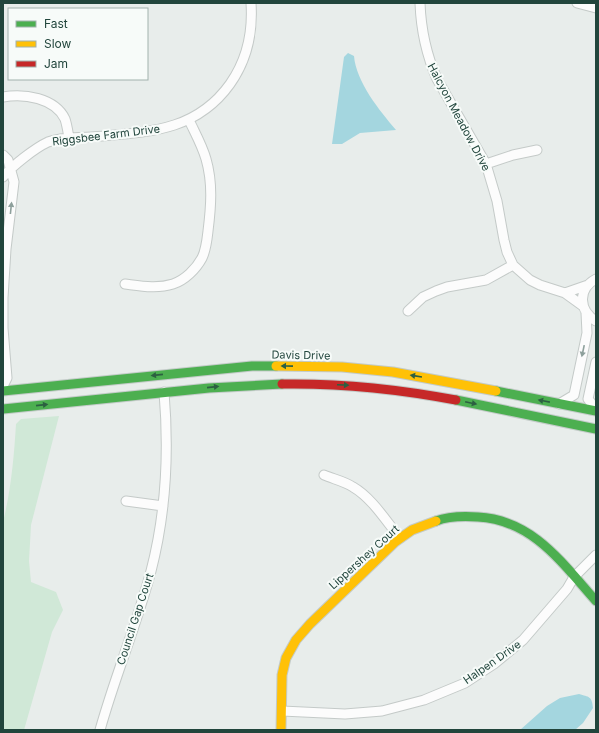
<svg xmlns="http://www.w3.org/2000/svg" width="599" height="733" viewBox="0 0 599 733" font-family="Inter,sans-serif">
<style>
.green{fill:#d0e8d7}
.water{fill:#a4d6df}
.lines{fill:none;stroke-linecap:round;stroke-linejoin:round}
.street-casing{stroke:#c4cac8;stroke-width:11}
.fast-casing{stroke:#c3cbc8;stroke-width:11}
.slow-casing{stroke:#c3cbc8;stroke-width:11}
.jam-casing{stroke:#c3cbc8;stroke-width:11}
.street{stroke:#fcfcfc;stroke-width:9}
.fast{stroke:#4caf50;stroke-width:9}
.slow{stroke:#ffc107;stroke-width:9}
.jam{stroke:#c62828;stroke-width:9}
.oneway{fill:#8ea09c}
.oneway2{fill:#2c6041}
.labels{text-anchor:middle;stroke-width:4;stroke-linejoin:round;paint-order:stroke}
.street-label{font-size:11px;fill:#21453c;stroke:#f7fbf9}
</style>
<rect width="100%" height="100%" fill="#e8edeb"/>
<path class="green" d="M 59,416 L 31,525 L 29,561 L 31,582 L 56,592 L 63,610 L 52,632 L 24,730 L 3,730 L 3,522 C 11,490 14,457 16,424 L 21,419 Z"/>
<path class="water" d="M 348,53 L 354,56 C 356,82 380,111 396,130 L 360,133 L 342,144 L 332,144 L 344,57 Z
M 579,694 C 589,697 592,696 593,708 L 583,723 L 575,730 L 520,730 L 547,706 L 560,698 Z"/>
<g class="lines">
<g class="street-casing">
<path id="street" d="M 420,3 C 421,30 426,54 437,79 L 486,164 L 497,201 L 504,240 L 507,252 L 513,265 L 530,280 L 540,285 L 565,293 L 583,306
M 577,3 L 596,8
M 3,97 C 24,93 55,98 65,119 C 67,125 68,132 69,138
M 3,155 L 8,160 L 14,182 L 6,249 L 3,298 L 3,328 L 7,378 L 3,386
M 486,164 L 513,155 L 537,150
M 3,177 C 12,166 35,148 48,142 C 61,137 77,138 91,137 C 145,132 195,133 230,84 C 247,60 253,32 251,3
M 596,279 C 577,289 579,311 596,321
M 125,284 C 141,286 157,289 173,284 C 185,280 196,269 202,258 C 206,250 207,240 208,231 C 211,207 213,183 206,159 C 202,145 195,133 189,120
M 565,293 L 588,285
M 408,311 L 423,297 L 436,291 L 447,287 L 486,280 L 513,265
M 596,362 L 588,399 L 596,409
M 559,404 L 574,395 L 587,333 L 586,313
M 324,475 C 333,479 344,481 353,487 C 372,498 386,521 400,538
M 126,501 L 163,506
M 282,711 L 345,714 L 382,711 L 424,700 L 465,683 L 494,664 L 523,640 L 567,589 L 574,577 L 596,555
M 100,730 C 115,676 137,624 151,571 C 166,513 169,451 164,392"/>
</g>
<g class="fast-casing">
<path id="fast" d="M 3,391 L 252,366 L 276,366
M 496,391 L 596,411
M 456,400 L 596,429
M 3,409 L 209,388 L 282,384
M 436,521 C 449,516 464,516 478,517 C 533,520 562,563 596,601"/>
</g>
<g class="slow-casing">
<path id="slow" d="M 276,366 L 342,367 L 393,372 L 496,391
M 281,730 L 282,675 L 286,658 L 296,640 L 310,624 L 395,542 L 412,530 L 436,521"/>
</g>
<g class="jam-casing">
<path id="jam" d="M 282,384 C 340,383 398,389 456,400"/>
</g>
<use href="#street" class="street"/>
<use href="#fast" class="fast"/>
<use href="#slow" class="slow"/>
<use href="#jam" class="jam"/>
</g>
<defs><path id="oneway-solid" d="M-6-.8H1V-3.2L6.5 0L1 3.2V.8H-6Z"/></defs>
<g class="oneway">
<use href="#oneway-solid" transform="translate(11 208) rotate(-84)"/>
<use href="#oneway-solid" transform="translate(583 351) rotate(102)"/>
</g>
<g class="oneway2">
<use href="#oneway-solid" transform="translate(287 366) rotate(-179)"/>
<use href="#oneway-solid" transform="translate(157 375) rotate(174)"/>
<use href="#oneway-solid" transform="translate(416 376) rotate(-171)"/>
<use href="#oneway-solid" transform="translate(343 385) rotate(3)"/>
<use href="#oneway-solid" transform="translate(213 387) rotate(-6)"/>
<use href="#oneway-solid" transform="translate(544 401) rotate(-169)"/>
<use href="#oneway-solid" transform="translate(471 403) rotate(12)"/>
<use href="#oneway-solid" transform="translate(42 405) rotate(-6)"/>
</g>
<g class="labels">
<g class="street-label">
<text transform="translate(459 117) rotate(62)" y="4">Halcyon Meadow Drive</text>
<text transform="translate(106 135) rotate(-7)" y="4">Riggsbee Farm Drive</text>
<text transform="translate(301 355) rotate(1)" y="4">Davis Drive</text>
<text transform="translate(364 557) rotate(-42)" y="4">Lippershey Court</text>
<text transform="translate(135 619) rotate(-72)" y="4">Council Gap Court</text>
<text transform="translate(492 662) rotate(-35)" y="4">Halpen Drive</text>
</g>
</g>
<rect width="599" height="733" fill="none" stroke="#21453c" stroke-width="8"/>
<rect x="8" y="8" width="140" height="72" fill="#f7fbf9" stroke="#a1b2ad"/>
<rect x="16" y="21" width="20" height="6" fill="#4caf50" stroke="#a1b2ad"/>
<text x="44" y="28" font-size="12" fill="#21453c">Fast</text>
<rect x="16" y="41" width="20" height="6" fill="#ffc107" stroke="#a1b2ad"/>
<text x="44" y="48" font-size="12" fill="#21453c">Slow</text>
<rect x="16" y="61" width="20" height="6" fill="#c62828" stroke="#a1b2ad"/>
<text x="44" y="68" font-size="12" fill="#21453c">Jam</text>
</svg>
